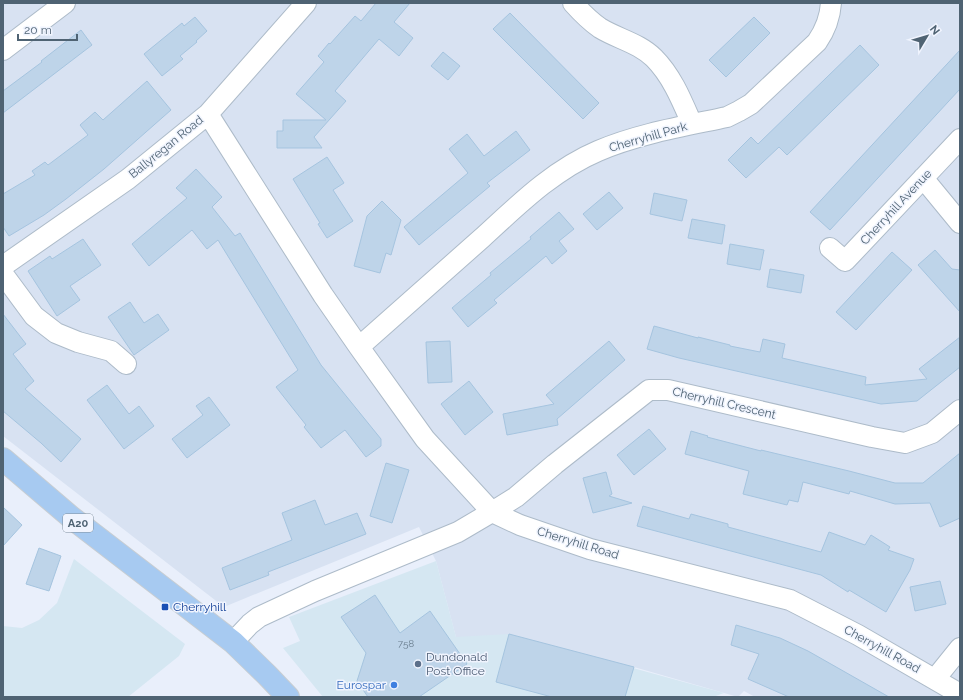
<svg xmlns="http://www.w3.org/2000/svg" width="963" height="700" viewBox="0 0 963 700" font-family="Raleway,sans-serif">
<style>
.residential{fill:#d8e2f2}
.commercial{fill:#d5e7f2}
.building{fill:#bed4e9;stroke:#a5c4df}
.lines{fill:none;stroke-linecap:round;stroke-linejoin:round}
.minor-casing{stroke:#adbbc9;stroke-width:22}
.trunk-casing{stroke:#c7cdd2;stroke-width:24}
.minor{stroke:#fff;stroke-width:20}
.trunk{stroke:#a7caf1;stroke-width:22}
.transit-dot{fill:#1a4fb4;stroke:#f0f4fe;stroke-width:1.5}
.service-dot{fill:#5c6f8a;stroke:#f0f4fe;stroke-width:1.5}
.shop-dot{fill:#3f7fe0;stroke:#f0f4fe;stroke-width:1.5}
.labels{text-anchor:middle;stroke-width:3;stroke-linejoin:round;paint-order:stroke}
.number-label{font-size:10px;fill:#6b7f90}
.shield{fill:#f0f4fe;stroke:#7f8e9d;stroke-width:1}
.shield-label{font-size:11px;font-weight:bold;fill:#4f6373}
.street-label{font-size:12px;fill:#4f6373;stroke:#f0f4fe}
.transit-label{font-size:12px;fill:#164399;stroke:#f0f4fe;text-anchor:start}
.service-label{font-size:12px;fill:#4e5e75;stroke:#f0f4fe;text-anchor:start}
.shop-label{font-size:12px;fill:#366cbe;stroke:#f0f4fe;text-anchor:end}
</style>
<rect width="100%" height="100%" fill="#e9effb"/>
<path class="residential" d="M 3,3 L 960,3 L 960,697 L 755,697 L 744,691 L 738,697 L 634,667 L 457,641 L 436,561 L 419,527 L 224,607 L 3,436 Z"/>
<path class="commercial" d="M 74,559 L 185,644 L 179,656 L 128,697 L 3,697 L 3,626 L 22,628 L 39,620 L 57,603 Z
M 436,561 L 456,637 L 509,634 L 724,693 L 713,697 L 323,697 L 283,648 L 300,641 L 289,617 Z"/>
<path class="building" d="M 376,3 L 410,3 L 394,22 L 413,38 L 399,56 L 379,39 L 335,91 L 346,101 L 314,137 L 322,148 L 277,148 L 277,131 L 283,131 L 283,120 L 326,120 L 296,94 L 324,62 L 318,56 L 329,43 L 330,44 L 355,16 L 361,21 Z
M 510,13 L 599,103 L 583,119 L 493,29 Z
M 195,17 L 207,31 L 196,41 L 197,42 L 180,56 L 183,59 L 162,76 L 144,54 L 182,23 L 184,26 Z
M 754,17 L 770,33 L 726,77 L 709,60 Z
M 81,30 L 92,45 L 3,113 L 3,91 L 42,62 L 41,61 Z
M 860,45 L 879,65 L 787,155 L 779,147 L 746,178 L 728,160 L 751,137 L 758,144 Z
M 960,50 L 960,89 L 830,230 L 810,212 Z
M 443,52 L 460,66 L 448,80 L 431,66 Z
M 147,81 L 171,110 L 104,169 L 66,199 L 44,215 L 9,236 L 3,227 L 3,194 L 35,175 L 32,171 L 45,162 L 48,165 L 88,135 L 80,125 L 95,112 L 103,120 Z
M 516,131 L 530,150 L 487,183 L 490,186 L 419,245 L 404,227 L 468,173 L 449,149 L 467,134 L 484,156 Z
M 327,157 L 344,183 L 333,190 L 353,221 L 327,238 L 318,224 L 320,223 L 293,179 Z
M 196,169 L 222,197 L 212,207 L 235,236 L 240,233 L 321,365 L 381,439 L 381,446 L 366,457 L 345,430 L 321,448 L 304,427 L 306,425 L 276,387 L 298,370 L 218,240 L 207,249 L 192,230 L 149,266 L 132,244 L 187,198 L 176,188 Z
M 609,192 L 623,208 L 597,230 L 583,214 Z
M 654,193 L 687,200 L 682,221 L 650,214 Z
M 382,201 L 401,220 L 391,255 L 386,253 L 380,273 L 354,266 L 367,216 Z
M 559,212 L 574,229 L 559,241 L 567,251 L 552,264 L 546,256 L 494,300 L 497,303 L 468,327 L 452,308 L 491,275 L 490,273 L 531,239 L 530,237 Z
M 692,219 L 725,225 L 722,244 L 688,238 Z
M 83,239 L 101,265 L 70,286 L 80,300 L 57,316 L 28,271 L 50,256 L 52,259 Z
M 730,244 L 764,250 L 760,270 L 727,264 Z
M 935,250 L 952,269 L 960,270 L 960,312 L 918,265 Z
M 892,252 L 912,270 L 856,330 L 836,312 Z
M 770,269 L 804,275 L 801,293 L 767,287 Z
M 130,302 L 144,323 L 158,314 L 169,330 L 134,355 L 108,317 Z
M 3,314 L 26,344 L 13,354 L 34,381 L 25,389 L 81,439 L 61,462 L 41,443 L 3,411 Z
M 654,326 L 698,338 L 698,337 L 730,345 L 730,346 L 760,352 L 763,339 L 785,344 L 782,358 L 866,377 L 865,385 L 927,379 L 919,369 L 960,337 L 960,367 L 917,401 L 881,404 L 679,358 L 647,349 Z
M 450,341 L 452,382 L 428,383 L 426,342 Z
M 609,341 L 625,360 L 557,419 L 558,425 L 507,435 L 503,414 L 554,404 L 546,395 Z
M 469,381 L 493,412 L 465,435 L 441,404 Z
M 107,385 L 129,414 L 139,406 L 154,426 L 124,449 L 87,400 Z
M 209,397 L 230,425 L 187,458 L 172,439 L 203,415 L 196,406 Z
M 649,429 L 666,449 L 634,475 L 617,455 Z
M 691,431 L 708,436 L 707,437 L 761,451 L 761,450 L 849,471 L 895,483 L 923,483 L 960,453 L 960,518 L 940,527 L 930,503 L 895,504 L 850,491 L 849,494 L 803,482 L 798,502 L 789,500 L 787,505 L 743,494 L 749,471 L 685,454 Z
M 386,463 L 409,470 L 392,523 L 370,516 Z
M 606,472 L 612,494 L 609,496 L 632,503 L 593,513 L 583,478 Z
M 315,500 L 325,525 L 357,513 L 366,534 L 268,572 L 269,575 L 230,590 L 222,568 L 292,540 L 282,513 Z
M 643,506 L 689,519 L 691,514 L 728,524 L 728,527 L 821,552 L 829,532 L 865,545 L 871,535 L 890,547 L 888,550 L 914,559 L 910,570 L 886,612 L 849,590 L 848,592 L 821,575 L 637,526 Z
M 3,507 L 22,525 L 3,546 Z
M 39,548 L 61,556 L 49,591 L 26,584 Z
M 940,581 L 946,604 L 915,611 L 910,587 Z
M 375,595 L 400,633 L 430,611 L 467,664 L 419,697 L 368,697 L 357,681 L 366,653 L 341,617 Z
M 736,625 L 780,638 L 808,651 L 889,697 L 789,697 L 748,679 L 759,654 L 731,645 Z
M 509,634 L 634,667 L 625,697 L 552,697 L 496,682 Z"/>
<g class="lines">
<g class="minor-casing">
<path id="minor" d="M 573,3 C 581,12 590,21 600,28 C 618,39 639,43 654,58 C 672,76 682,101 692,124
M 3,50 L 65,3
M 208,114 L 323,295 L 359,347 L 425,439 L 492,512 L 520,525 L 590,549 L 790,600 L 858,635 L 960,694
M 923,178 L 960,223
M 830,248 L 845,261 L 960,139
M 3,266 L 128,179 L 208,114 L 306,3
M 3,274 L 34,316 L 56,333 L 78,342 L 111,351 L 126,364
M 359,347 C 400,311 441,274 482,238 C 517,206 553,170 598,151 C 637,134 685,126 727,117 L 739,111 L 751,104 L 817,42 C 826,29 830,18 831,3
M 233,642 L 250,624 L 259,617 L 315,591 L 458,532 L 492,512 L 516,497 L 555,464 L 649,390 L 668,390 L 872,437 L 905,443 L 932,433 L 960,410
M 935,679 L 960,648"/>
</g>
<g class="trunk-casing">
<path id="trunk" d="M 3,459 L 72,518 L 233,642 L 267,675 L 288,697"/>
</g>
<use href="#minor" class="minor"/>
<use href="#trunk" class="trunk"/>
</g>
<rect class="transit-dot" x="161" y="603" width="8" height="8" rx="2"/>
<circle class="service-dot" cx="418" cy="664" r="4"/>
<circle class="shop-dot" cx="394" cy="685" r="4"/>
<g class="labels">
<g class="number-label">
<text x="406" y="647">758</text>
</g>
<rect class="shield" x="63" y="514" width="30" height="18" rx="3"/>
<g class="shield-label">
<text x="78" y="527">A20</text>
</g>
<g class="street-label">
<text transform="translate(648 137) rotate(-16)" y="4">Cherryhill Park</text>
<text transform="translate(166 147) rotate(-39)" y="4">Ballyregan Road</text>
<text transform="translate(896 207) rotate(-47)" y="4">Cherryhill Avenue</text>
<text transform="translate(724 403) rotate(13)" y="4">Cherryhill Crescent</text>
<text transform="translate(578 543) rotate(17)" y="4">Cherryhill Road</text>
<text transform="translate(882 649) rotate(29)" y="4">Cherryhill Road</text>
</g>
<g class="transit-label">
<text x="173" y="611">Cherryhill</text>
</g>
<g class="service-label">
<text x="426" y="661">Dundonald<tspan x="426" dy="14">Post Office</tspan></text>
</g>
<g class="shop-label">
<text x="386" y="689">Eurospar</text>
</g>
</g>
<rect width="963" height="700" fill="none" stroke="#4f6373" stroke-width="8"/>
<g transform="translate(927 36) rotate(52)" stroke="#f0f4fe" stroke-width="3" paint-order="stroke">
<path d="M0-3L7 15L0 10L-7 15Z" fill="#4f6373"/>
<text y="-6" font-size="11" font-weight="bold" text-anchor="middle" fill="#4f6373">N</text>
</g>
<path d="M18 34v6h59v-6" fill="none" stroke="#4f6373" stroke-width="2"/>
<text x="24" y="34" font-size="12" fill="#4f6373" stroke="#f0f4fe" stroke-width="3" paint-order="stroke">20 m</text>
</svg>
